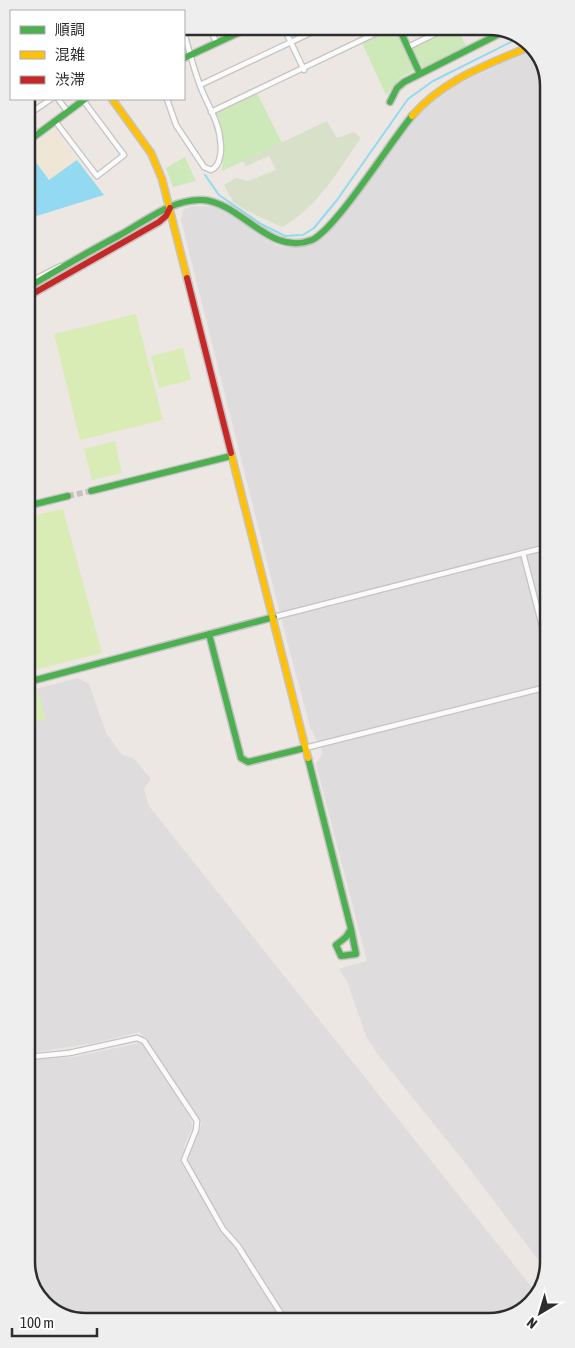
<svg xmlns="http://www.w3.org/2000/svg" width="575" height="1348" viewBox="0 0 575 1348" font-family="'Asap Condensed','Noto Sans JP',sans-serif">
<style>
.industrial{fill:#dfdcde}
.education{fill:#efe6d6}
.green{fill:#cde8b9}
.cemetery{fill:#d8e0c9}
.pitch{fill:#d9ecb6}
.water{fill:#92d9f1}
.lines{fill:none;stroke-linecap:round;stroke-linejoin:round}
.stream{stroke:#92d9f1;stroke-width:2}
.secondary-tunnel{stroke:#c6c2be;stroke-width:6;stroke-dasharray:6 3;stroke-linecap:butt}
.street-casing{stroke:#c5c3c3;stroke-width:7}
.fast-casing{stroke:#c5c3c3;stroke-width:9}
.slow-casing{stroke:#c5c3c3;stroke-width:9}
.jam-casing{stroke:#c5c3c3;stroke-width:9}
.street{stroke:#fcfbfb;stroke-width:4.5}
.fast{stroke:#4caf50;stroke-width:6}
.slow{stroke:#ffc107;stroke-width:6}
.jam{stroke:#c62828;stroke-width:6}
.rim{fill:none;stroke:#2d2d2d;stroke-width:2.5}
</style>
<rect width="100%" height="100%" fill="#ece7e2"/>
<path class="industrial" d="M 533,49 L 546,67 L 549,1263 L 546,1270 L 466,1164 L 376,1052 L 366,1036 L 347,981 L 339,969 L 367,961 L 316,764 L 323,753 L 310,727 L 285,633 L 181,220 L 184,209 L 193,206 L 218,207 L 276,245 L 289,248 L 310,245 L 326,236 L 421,111 L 442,92 Z
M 78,678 L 89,684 L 106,733 L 122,755 L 133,758 L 151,779 L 144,789 L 149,806 L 538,1295 L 537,1298 L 508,1319 L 289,1320 L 239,1242 L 228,1229 L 188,1165 L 191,1150 L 202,1123 L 140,1032 L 95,1043 L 29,1053 L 28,691 Z
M 139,1043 L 143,1045 L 189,1116 L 193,1126 L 185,1143 L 181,1163 L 221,1229 L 234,1244 L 284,1320 L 81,1322 L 49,1309 L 29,1281 L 29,1060 L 73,1057 Z"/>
<path class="education" d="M 54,129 L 77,160 L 49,180 L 27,150 Z"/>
<path class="green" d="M 457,26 L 463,34 L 461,36 L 466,46 L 423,68 L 413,49 L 414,47 Z
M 394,29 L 414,70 L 400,78 L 386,95 L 362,43 Z
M 257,93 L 282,143 L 222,171 L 224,143 L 216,113 Z
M 185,157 L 196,181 L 173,187 L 166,168 Z"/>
<path class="cemetery" d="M 327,121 L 337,138 L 354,132 L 361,138 C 339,169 317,209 282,227 L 247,211 L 233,202 L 224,185 L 236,178 L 248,181 L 276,170 L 269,156 L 246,166 L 243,161 Z"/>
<path class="pitch" d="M 136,314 L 163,420 L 80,440 L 54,334 Z
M 183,348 L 191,380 L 159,388 L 151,356 Z
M 115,441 L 122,473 L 92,480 L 84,449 Z
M 63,509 L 102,653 L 30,671 L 28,663 L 27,517 Z
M 38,691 L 46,719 L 28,724 L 28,694 Z"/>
<path class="water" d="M 27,150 L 49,180 L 77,160 L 104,195 L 27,219 Z"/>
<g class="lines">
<path class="stream" d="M 205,175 L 219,195 L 261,224 L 285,236 L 303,235 L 314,228 L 337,200 L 408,99 L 433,81 L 521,37"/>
<path class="secondary-tunnel" d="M 68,496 L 91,491"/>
<g class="street-casing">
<path id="street" d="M 208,26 L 217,43
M 232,26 L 236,34
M 283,26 L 304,70
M 408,47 L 451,26
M 200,85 L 325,26
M 58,99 L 68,112
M 167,99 L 176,125 L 204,167 L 211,170 C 221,166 222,149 220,139 C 219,122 207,104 201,88 C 194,70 189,51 184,32
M 211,112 L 391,26
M 26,116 L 51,99
M 26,120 L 37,134
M 55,121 L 97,176 L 124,155 L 83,100
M 27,283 L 61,266
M 523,553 L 547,645
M 274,617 L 547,547
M 305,748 L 547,687
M 29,1057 L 69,1053 L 137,1038 L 144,1041 L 197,1121 L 196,1130 L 184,1160 L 223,1229 L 238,1246 L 285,1320"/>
</g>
<g class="fast-casing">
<path id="fast" d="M 398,26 L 420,74
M 184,58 L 253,26
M 390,102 L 397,88 L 404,82 L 505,31
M 27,142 L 85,99
M 27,288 C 57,270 88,252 120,235 C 144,222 173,198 203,200 C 242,203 270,257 312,240 C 336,229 391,141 412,116
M 91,491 L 231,456
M 27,506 L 68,496
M 209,634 L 241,758 L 248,762 L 305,748
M 28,682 L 274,617
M 308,758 L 351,929 L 356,954 L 341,956 L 336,945 L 346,937 L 351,929"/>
</g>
<g class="slow-casing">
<path id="slow" d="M 112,99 L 151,153 L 162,179 L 187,278
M 412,116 C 444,79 487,65 531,46
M 231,453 L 308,758"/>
</g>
<g class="jam-casing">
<path id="jam" d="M 187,278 L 231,453
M 27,297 L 159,222 L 166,216 L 170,208"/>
</g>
<use href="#street" class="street"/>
<use href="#fast" class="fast"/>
<use href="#slow" class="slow"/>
<use href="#jam" class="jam"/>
</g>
<path d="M0 0H575V1348H0ZM86 35H489A51 51 0 0 1 540 86V1262A51 51 0 0 1 489 1313H86A51 51 0 0 1 35 1262V86A51 51 0 0 1 86 35Z" fill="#eee" fill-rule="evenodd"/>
<path class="rim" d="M86 35H489A51 51 0 0 1 540 86V1262A51 51 0 0 1 489 1313H86A51 51 0 0 1 35 1262V86A51 51 0 0 1 86 35Z"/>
<rect x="10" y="10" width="175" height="90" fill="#ffffff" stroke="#ababab"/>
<rect x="20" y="26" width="25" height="8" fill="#4caf50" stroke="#ababab"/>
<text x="55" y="35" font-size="15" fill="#2d2d2d">順調</text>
<rect x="20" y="51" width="25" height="8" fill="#ffc107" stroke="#ababab"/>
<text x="55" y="60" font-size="15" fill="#2d2d2d">混雑</text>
<rect x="20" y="76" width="25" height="8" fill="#c62828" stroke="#ababab"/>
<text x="55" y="85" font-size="15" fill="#2d2d2d">渋滞</text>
<g transform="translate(540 1313) rotate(218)" stroke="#ffffff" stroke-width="4" paint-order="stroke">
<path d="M0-4L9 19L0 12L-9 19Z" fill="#2d2d2d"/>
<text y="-8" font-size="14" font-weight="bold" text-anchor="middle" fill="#2d2d2d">N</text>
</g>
<path d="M12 1328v8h85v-8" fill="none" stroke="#2d2d2d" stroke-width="2.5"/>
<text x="20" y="1328" font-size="15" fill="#2d2d2d" stroke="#ffffff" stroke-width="4" paint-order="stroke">100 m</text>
</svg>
